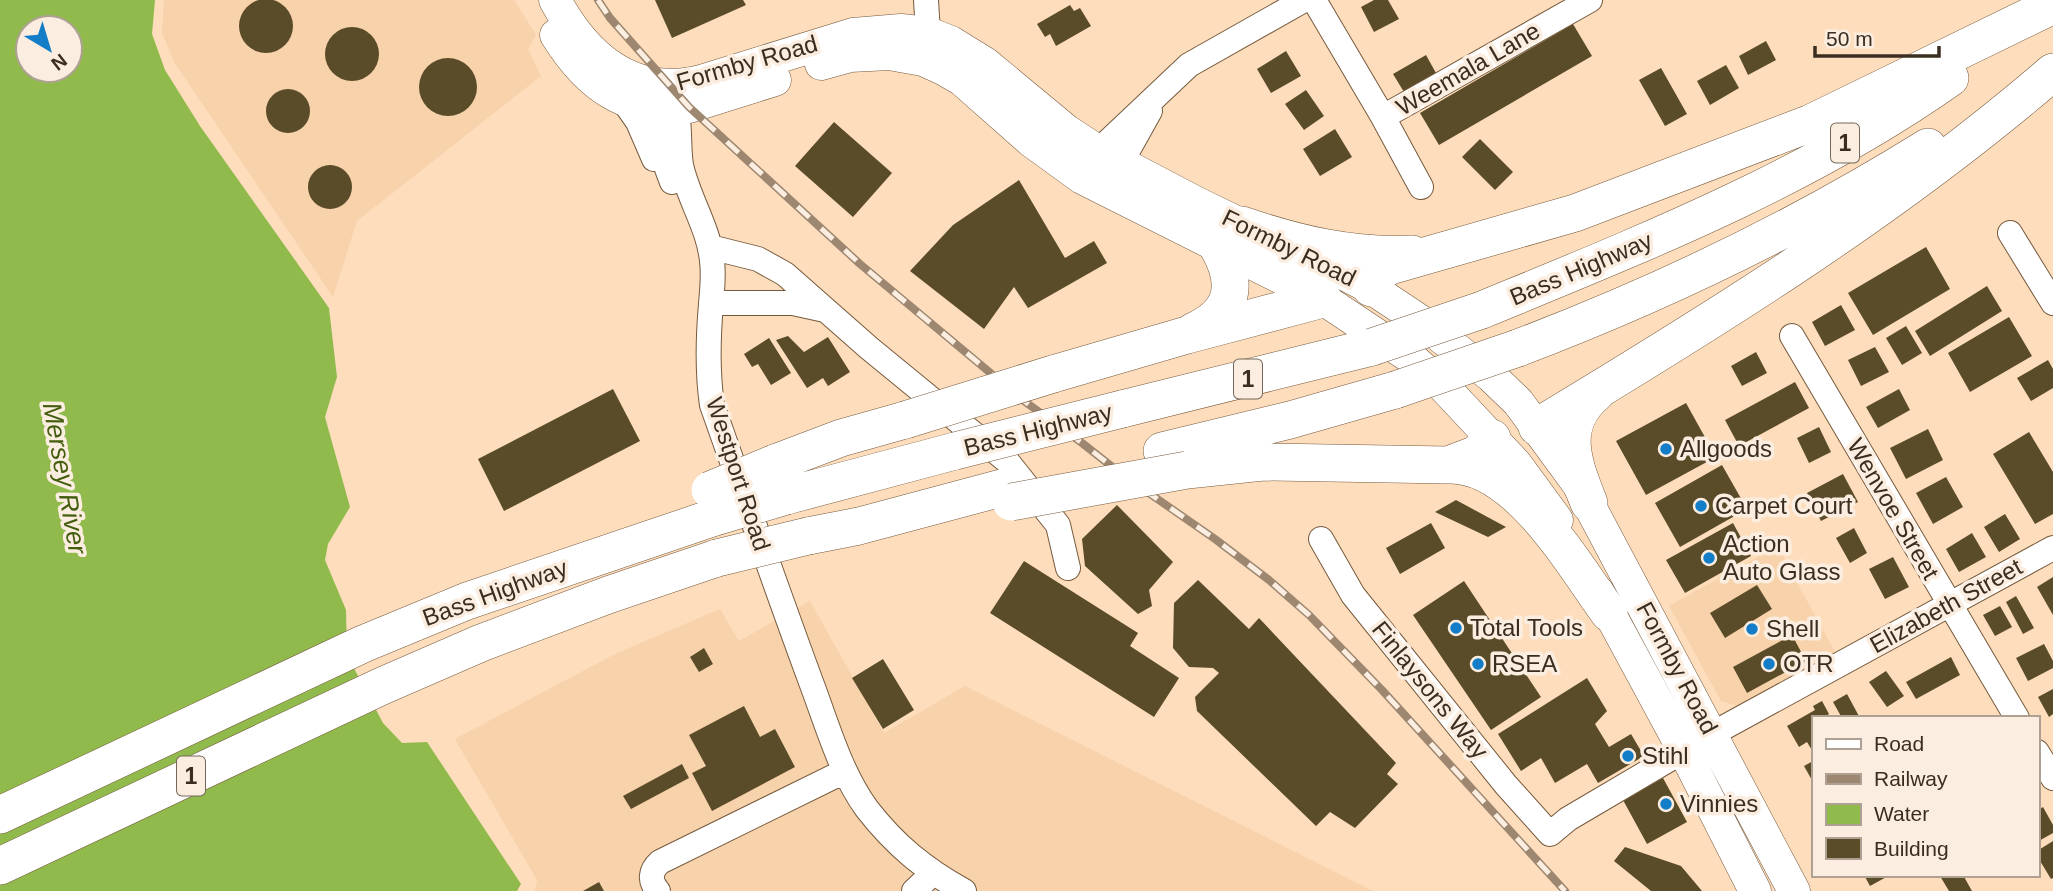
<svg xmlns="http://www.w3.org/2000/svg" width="2053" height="891" viewBox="0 0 2053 891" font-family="Helvetica,sans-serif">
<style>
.built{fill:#f7d2ab}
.water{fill:#91ba4c;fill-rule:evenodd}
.building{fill:#5b4c29}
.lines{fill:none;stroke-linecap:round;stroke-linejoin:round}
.minor-casing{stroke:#765a3d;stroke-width:26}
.major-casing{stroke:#765a3d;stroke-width:33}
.highway-casing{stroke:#765a3d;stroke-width:38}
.minor{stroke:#fff;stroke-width:24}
.major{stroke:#fff;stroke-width:32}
.highway{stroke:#fff;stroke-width:37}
.rail-casing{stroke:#9d8770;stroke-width:8}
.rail{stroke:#fbeee1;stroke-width:5;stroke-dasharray:16;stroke-linecap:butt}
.highway-bridge-casing{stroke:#765a3d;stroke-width:38;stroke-linecap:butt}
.highway-bridge{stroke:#fff;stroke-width:37}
.poi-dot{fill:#147dc8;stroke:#fbeee1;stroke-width:2.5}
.labels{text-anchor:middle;stroke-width:7;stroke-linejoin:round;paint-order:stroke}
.shield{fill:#fbeee1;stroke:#74685b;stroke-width:2}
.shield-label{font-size:23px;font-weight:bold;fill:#3a2e21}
.street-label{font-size:24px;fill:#3a2e21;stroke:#fbeee1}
.poi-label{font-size:24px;fill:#3a2e21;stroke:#fbeee1;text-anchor:start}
.water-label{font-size:26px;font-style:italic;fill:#445e0f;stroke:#fbeee1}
</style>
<rect width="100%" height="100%" fill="#fdddbc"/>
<path class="built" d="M 164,0 L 514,0 L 536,35 L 528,49 L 541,76 L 357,221 L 333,297 L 174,62 L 162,33 Z
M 1777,546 L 1835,652 L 1738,706 L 1721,701 L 1669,606 Z
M 810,601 L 884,733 L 965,686 L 1373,891 L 535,891 L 537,880 L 455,739 L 615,654 L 720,609 L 739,641 Z"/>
<path class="water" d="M 0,0 L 155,0 L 152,34 L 165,70 L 200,126 L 329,308 L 337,377 L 325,417 L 350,507 L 328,544 L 325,560 L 346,610 L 347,655 L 383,723 L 402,743 L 427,742 L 521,884 L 517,891 L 0,891 ZM 28,28 L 70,28 L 70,70 L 28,70 Z"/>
<path class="building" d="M239 26a27 27 0 1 1 54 0a27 27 0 1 1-54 0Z
M 655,0 L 743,0 L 746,5 L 672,38 Z
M 1374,0 L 1388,0 L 1399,19 L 1374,32 L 1361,7 Z
M 1070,5 L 1074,11 L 1080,8 L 1091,26 L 1056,46 L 1050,34 L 1045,37 L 1037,24 Z
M 1573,24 L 1592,56 L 1439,145 L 1420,113 Z
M325 54a27 27 0 1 1 54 0a27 27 0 1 1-54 0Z
M 1766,41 L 1776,60 L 1748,75 L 1739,56 Z
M 1286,51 L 1301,76 L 1271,93 L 1257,69 Z
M 1426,55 L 1436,73 L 1404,92 L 1393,74 Z
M419 87a29 29 0 1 1 58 0a29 29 0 1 1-58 0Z
M 1726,65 L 1739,88 L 1710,105 L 1697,81 Z
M 1661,68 L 1687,114 L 1665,126 L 1639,80 Z
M266 111a22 22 0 1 1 44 0a22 22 0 1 1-44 0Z
M 1306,90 L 1324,116 L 1304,130 L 1285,104 Z
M 834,122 L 892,173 L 853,217 L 795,166 Z
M 1335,129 L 1352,157 L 1320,176 L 1303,149 Z
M 1480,139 L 1513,172 L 1495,190 L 1462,157 Z
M308 187a22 22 0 1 1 44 0a22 22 0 1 1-44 0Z
M 1019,180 L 1065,258 L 1094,241 L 1107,263 L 1028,308 L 1014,287 L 984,329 L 910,271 L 953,225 Z
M 1926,247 L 1950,289 L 1873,335 L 1848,293 Z
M 1987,286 L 2002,311 L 1930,356 L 1915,331 Z
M 1841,305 L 1855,330 L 1825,346 L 1812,322 Z
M 2009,317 L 2032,356 L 1970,392 L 1948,353 Z
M 1906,326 L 1922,353 L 1902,365 L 1886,338 Z
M 788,336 L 804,352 L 828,337 L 850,372 L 828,386 L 823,378 L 807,388 L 776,340 Z
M 769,338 L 791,373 L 771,385 L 758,364 L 752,367 L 744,354 Z
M 1875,347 L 1889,372 L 1861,386 L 1848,360 Z
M 1756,352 L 1767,373 L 1742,386 L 1731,366 Z
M 2048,360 L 2053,369 L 2053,388 L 2031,401 L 2017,378 Z
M 1795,382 L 1809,408 L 1739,446 L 1725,420 Z
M 613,389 L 640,441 L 504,511 L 478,459 Z
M 1899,389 L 1910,410 L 1878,428 L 1866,407 Z
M 1686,403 L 1716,457 L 1646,495 L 1616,441 Z
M 1819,427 L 1831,452 L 1809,463 L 1797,438 Z
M 1928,429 L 1943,460 L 1906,479 L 1890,448 Z
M 2029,432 L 2053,472 L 2053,514 L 2035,524 L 1993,454 Z
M 1722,465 L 1747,509 L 1680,547 L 1655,503 Z
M 1843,474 L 1858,502 L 1821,521 L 1807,493 Z
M 1946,477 L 1963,507 L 1933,524 L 1916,493 Z
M 1456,500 L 1506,527 L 1488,537 L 1435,512 Z
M 1117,505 L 1173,562 L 1149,590 L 1152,606 L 1138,614 L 1085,566 L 1082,539 Z
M 2005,514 L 2020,539 L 1999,552 L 1984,527 Z
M 1431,523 L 1445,548 L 1400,574 L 1386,548 Z
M 1733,523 L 1751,556 L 1685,593 L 1666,560 Z
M 1854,528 L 1867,553 L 1850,563 L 1836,538 Z
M 1972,533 L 1986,557 L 1959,572 L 1946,549 Z
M 1893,557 L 1909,587 L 1885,599 L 1869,569 Z
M 1024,561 L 1138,633 L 1130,646 L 1179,678 L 1154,717 L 990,613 Z
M 2053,577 L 2053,615 L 2037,587 Z
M 1198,580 L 1249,629 L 1259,618 L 1396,763 L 1387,774 L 1398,784 L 1355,828 L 1330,812 L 1316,826 L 1197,711 L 1195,697 L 1219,673 L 1213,668 L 1189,667 L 1173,648 L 1174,603 Z
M 1464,581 L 1541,697 L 1491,730 L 1413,615 Z
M 1757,585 L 1772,609 L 1725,638 L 1710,613 Z
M 2016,596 L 2034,628 L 2023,634 L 2006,602 Z
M 2000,606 L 2012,627 L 1995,636 L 1983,615 Z
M 1792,635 L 1806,661 L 1747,693 L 1733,667 Z
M 2044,644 L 2053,661 L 2053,668 L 2028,681 L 2016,658 Z
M 704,648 L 713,664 L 699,672 L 690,657 Z
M 1951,657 L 1960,675 L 1916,699 L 1906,682 Z
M 883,659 L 914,710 L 883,729 L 852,678 Z
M 1886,671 L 1904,696 L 1887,707 L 1869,682 Z
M 1587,678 L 1607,711 L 1595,724 L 1609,747 L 1631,734 L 1644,756 L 1598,783 L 1587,764 L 1555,783 L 1541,758 L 1521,771 L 1498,734 Z
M 2053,689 L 2053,714 L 2049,717 L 2038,697 Z
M 1847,694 L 1860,718 L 1842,718 L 1833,702 Z
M 1822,701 L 1829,714 L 1823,718 L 1813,718 L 1813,752 L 1807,742 L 1799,747 L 1787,726 L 1815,710 L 1813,706 Z
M 744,706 L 760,737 L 775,729 L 795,767 L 712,811 L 692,773 L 706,766 L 689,735 Z
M 1813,761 L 1813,782 L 1804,766 Z
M 682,764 L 689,778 L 631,809 L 623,796 Z
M 1663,778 L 1687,822 L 1647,844 L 1623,800 Z
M 2043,807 L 2053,825 L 2053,833 L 2037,842 L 2037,811 Z
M 2053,841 L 2053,878 L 2051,879 L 2037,856 L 2037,851 Z
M 1625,847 L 1681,866 L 1702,891 L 1651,891 L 1614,861 Z
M 1864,875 L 1890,875 L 1870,886 Z
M 1942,875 L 1963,875 L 1972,891 L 1949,891 L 1940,876 Z
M 599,882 L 604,891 L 583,891 Z"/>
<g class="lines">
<g class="minor-casing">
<path id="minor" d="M 926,0 L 928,33
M 1314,0 L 1383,117 L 1421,187
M 658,91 C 653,121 661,155 672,182
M 669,92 C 683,115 677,140 681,165 C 688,198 709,228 712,261 C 714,276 712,290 711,304 C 708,338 707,371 712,405 C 745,498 777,590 811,682 C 827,724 840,772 867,809 C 895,845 924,869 964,891
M 622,99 L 638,122 L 654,159
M 1383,117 L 1590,0
M 1098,151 L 1189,65 L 1304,0
M 1121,163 L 1150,111
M 2010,233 L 2053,303
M 710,247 L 758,259 L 785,274 L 869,348 L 1007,461 L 1058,525 L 1068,568
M 711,303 L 793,303 L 825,310
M 1792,336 L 2017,718
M 1321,539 L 1353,595 L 1506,785 L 1550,834 L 1568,819 L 1675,756 L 1685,753
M 1712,734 L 2053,548
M 2037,752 L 2053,778
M 658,891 C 649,881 650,871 660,862 L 845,771
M 914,891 L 932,874"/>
</g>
<g class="major-casing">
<path id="major" d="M 555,0 C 586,57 633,98 701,81 L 853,34 L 901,30 L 928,33 L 951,42 L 985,63 L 1067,131 L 1096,150 L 1199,204 L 1340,272 L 1371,288 L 1419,320 L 1491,376 L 1518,402 L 1578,484 L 1794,891
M 556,35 C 587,85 627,116 689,107 L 775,80
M 821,64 L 850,56 L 889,54 L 923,60 L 943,69 L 962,80 L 1031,141 L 1082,178 L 1323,299 L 1410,357 L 1441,384 L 1516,464 L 1557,520
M 1598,592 L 1685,753 L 1755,891"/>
</g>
<g class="highway-casing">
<path id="highway" d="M 1242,225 C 1298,244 1352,257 1412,254
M 1371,288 L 1380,272 L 1390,266 L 1575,213 L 1811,123 L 2047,8
M 1482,310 C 1642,244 1807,179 1950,78
M 1194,331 C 1234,313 1239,284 1218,247
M 1518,348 C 1660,294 1798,228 1928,147
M 1053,374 L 1187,335 L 1323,299
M 1122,409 L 1372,347
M 1537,427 C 1716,319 1894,209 2053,72
M 1162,451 L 1290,420 L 1395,390
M 775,463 L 841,438 L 905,420
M 1448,465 C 1516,462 1573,564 1609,613
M 1187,470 L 1263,462 L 1448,465 L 1477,454 L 1492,438
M 786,496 L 955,451
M 1589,503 C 1573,463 1558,425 1596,393
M 808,536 L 859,526 L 1001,488
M 0,815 L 363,644 L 467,601 L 715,517
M 0,866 L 382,686 L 481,643 L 608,595 L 717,558"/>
</g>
<use href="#minor" class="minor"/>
<use href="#major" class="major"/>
<use href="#highway" class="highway"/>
<g class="rail-casing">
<path id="rail" d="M 598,0 L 610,18 L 689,107 L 860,264 L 1024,401 L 1082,443 L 1120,473 L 1215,539 L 1269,580 L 1309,615 L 1382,690 L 1565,891"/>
</g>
<use href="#rail" class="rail"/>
<g class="highway-bridge-casing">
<path id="highway-bridge" d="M 1372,347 L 1482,310
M 1395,390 L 1518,348
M 905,420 L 1053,374
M 955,451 L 1122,409
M 710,490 L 775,463
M 1011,502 L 1187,470
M 715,517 L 786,496
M 717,558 L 808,536"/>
</g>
<use href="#highway-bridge" class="highway-bridge"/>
</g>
<g class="poi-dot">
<circle cx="1666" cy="449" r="7"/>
<circle cx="1701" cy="506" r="7"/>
<circle cx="1709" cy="558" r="7"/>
<circle cx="1456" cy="628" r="7"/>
<circle cx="1752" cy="629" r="7"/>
<circle cx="1478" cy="664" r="7"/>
<circle cx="1769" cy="664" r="7"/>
<circle cx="1628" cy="756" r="7"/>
<circle cx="1666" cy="804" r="7"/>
</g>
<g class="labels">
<g class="shield">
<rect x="1831" y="123.5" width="28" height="39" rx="5"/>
<rect x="1234" y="359.5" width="28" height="39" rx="5"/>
<rect x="177" y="756.5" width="28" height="39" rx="5"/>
</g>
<g class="shield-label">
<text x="1845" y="151">1</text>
<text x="1248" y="387">1</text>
<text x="191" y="784">1</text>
</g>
<g class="street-label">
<text transform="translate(747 63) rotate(-16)" y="8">Formby Road</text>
<text transform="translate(1468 69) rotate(-30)" y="8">Weemala Lane</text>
<text transform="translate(1289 248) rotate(26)" y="8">Formby Road</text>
<text transform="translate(1581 269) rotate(-23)" y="8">Bass Highway</text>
<text transform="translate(1038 430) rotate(-14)" y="8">Bass Highway</text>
<text transform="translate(738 474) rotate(72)" y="8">Westport Road</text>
<text transform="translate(1893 509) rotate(60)" y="8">Wenvoe Street</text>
<text transform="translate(495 593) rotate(-20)" y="8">Bass Highway</text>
<text transform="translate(1946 606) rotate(-29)" y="8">Elizabeth Street</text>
<text transform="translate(1677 668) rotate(62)" y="8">Formby Road</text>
<text transform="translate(1430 690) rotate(51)" y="8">Finlaysons Way</text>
</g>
<g class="poi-label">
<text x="1680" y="457">Allgoods</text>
<text x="1715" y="514">Carpet Court</text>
<text x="1723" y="552">Action<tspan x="1723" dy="28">Auto Glass</tspan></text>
<text x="1470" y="636">Total Tools</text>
<text x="1766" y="637">Shell</text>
<text x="1492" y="672">RSEA</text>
<text x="1783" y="672">OTR</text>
<text x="1642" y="764">Stihl</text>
<text x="1680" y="812">Vinnies</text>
</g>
<g class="water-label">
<text transform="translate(65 478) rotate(80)" y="9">Mersey River</text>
</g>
</g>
<rect x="1812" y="716" width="228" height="161" fill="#fbeee1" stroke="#aea194" stroke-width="2"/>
<rect x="1826" y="739" width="35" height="10" fill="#ffffff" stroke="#aea194" stroke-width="2"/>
<text x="1874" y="751" font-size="21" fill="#3a2e21">Road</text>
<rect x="1826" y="774" width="35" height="10" fill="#9d8770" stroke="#aea194" stroke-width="2"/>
<text x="1874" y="786" font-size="21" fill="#3a2e21">Railway</text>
<rect x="1826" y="804" width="35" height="21" fill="#91ba4c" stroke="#aea194" stroke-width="2"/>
<text x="1874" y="821" font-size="21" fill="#3a2e21">Water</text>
<rect x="1826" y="838" width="35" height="21" fill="#5b4c29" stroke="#aea194" stroke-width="2"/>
<text x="1874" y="856" font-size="21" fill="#3a2e21">Building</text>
<g transform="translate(49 49) rotate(142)"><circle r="33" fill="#fbeee1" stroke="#aea194" stroke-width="2"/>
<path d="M0-5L12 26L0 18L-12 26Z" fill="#147dc8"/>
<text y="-10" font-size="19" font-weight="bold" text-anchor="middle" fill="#3a2e21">N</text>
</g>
<path d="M1815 46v10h124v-10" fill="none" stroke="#3a2e21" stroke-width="3.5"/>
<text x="1826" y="46" font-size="21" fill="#3a2e21" stroke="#fbeee1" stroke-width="5" paint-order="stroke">50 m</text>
</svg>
